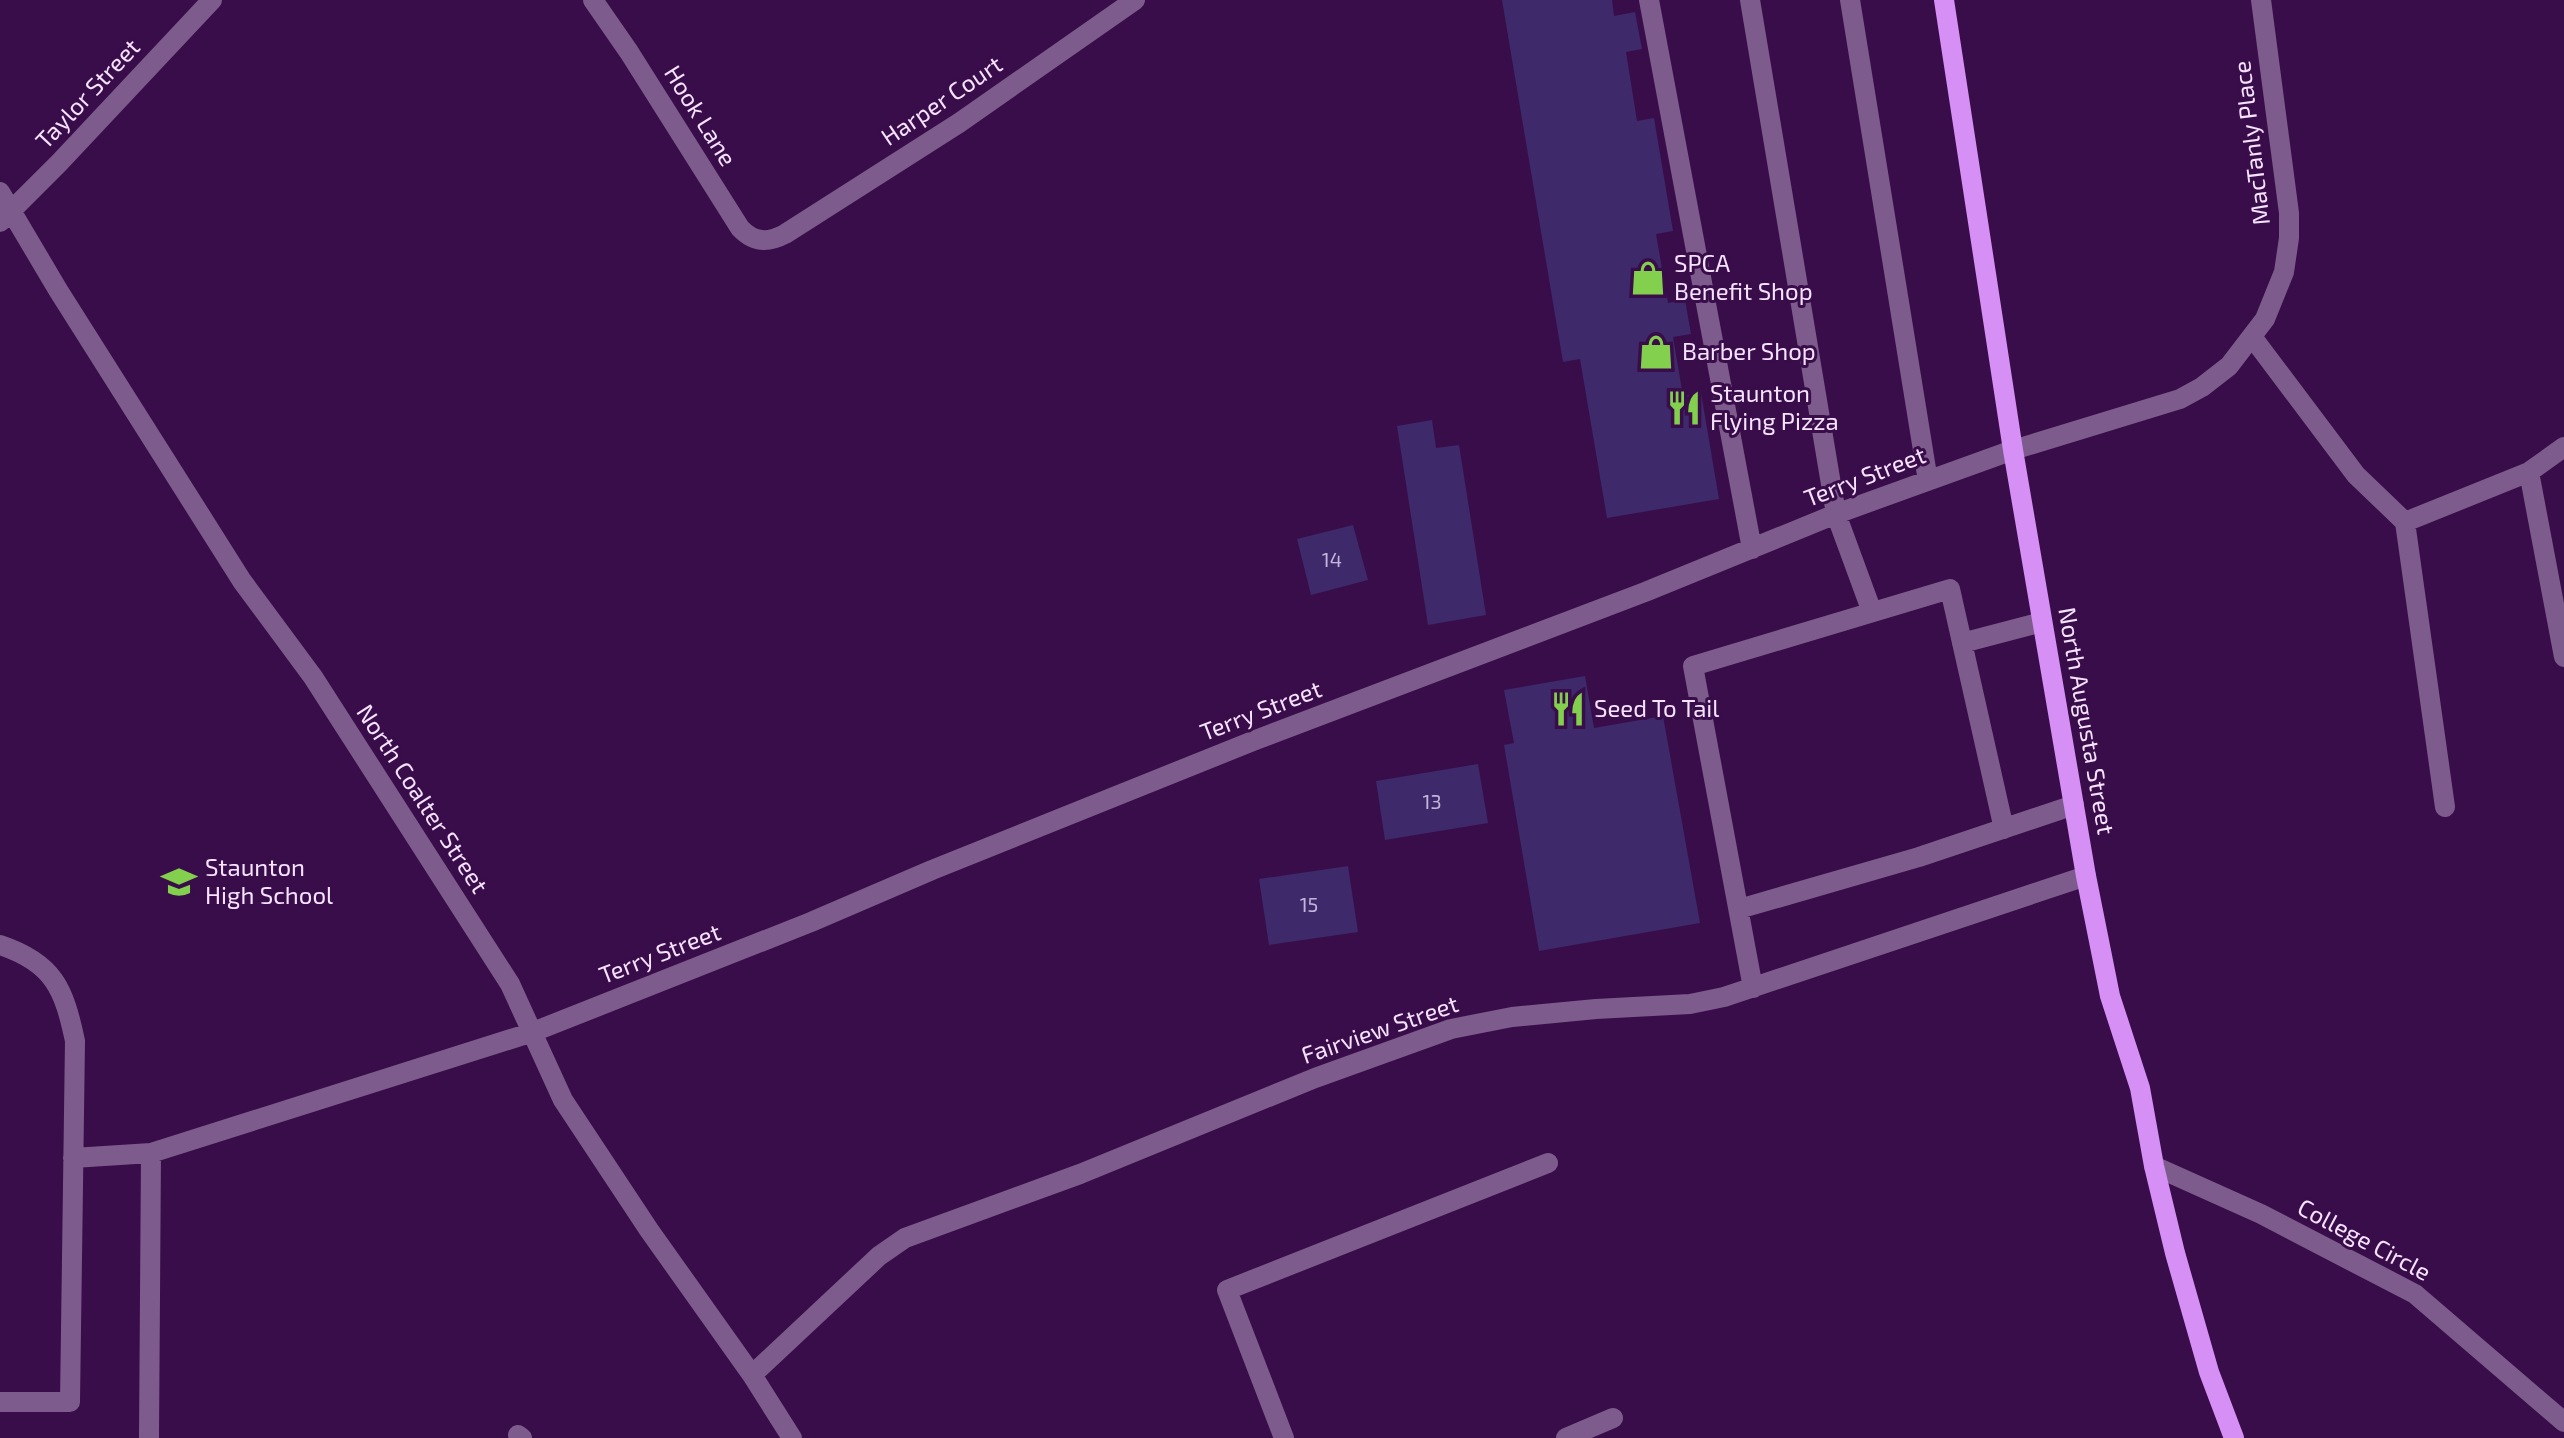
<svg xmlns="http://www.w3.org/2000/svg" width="2564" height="1438" viewBox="0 0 2564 1438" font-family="'Exo 2',sans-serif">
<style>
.building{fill:#3e296b}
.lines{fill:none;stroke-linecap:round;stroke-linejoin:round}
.minor{stroke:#7d5c8d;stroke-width:20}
.major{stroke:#d68ff5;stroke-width:20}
.labels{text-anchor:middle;stroke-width:6;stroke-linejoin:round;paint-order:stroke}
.number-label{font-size:20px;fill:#c7b4da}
.street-label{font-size:24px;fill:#f5e2ff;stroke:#390d49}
.poi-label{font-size:24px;fill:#f5e2ff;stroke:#390d49;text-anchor:start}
</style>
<rect width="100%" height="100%" fill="#390d49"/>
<path class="building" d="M 1502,0 L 1612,0 L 1614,16 L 1635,12 L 1642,49 L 1626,52 L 1637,121 L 1654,118 L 1673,231 L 1656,234 L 1668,303 L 1685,300 L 1691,334 L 1673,337 L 1683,396 L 1701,393 L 1719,499 L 1607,518 L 1580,359 L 1563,362 Z
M 1432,420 L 1436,448 L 1459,445 L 1486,615 L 1428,625 L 1397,426 Z
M 1353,525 L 1368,580 L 1311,595 L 1297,539 Z
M 1585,676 L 1594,728 L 1663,716 L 1700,923 L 1539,951 L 1504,745 L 1514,743 L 1504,690 Z
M 1478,764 L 1488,823 L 1385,840 L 1376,781 Z
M 1348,866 L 1358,932 L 1269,945 L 1259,879 Z"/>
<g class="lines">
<path class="minor" d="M 593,0 L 629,52 L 740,228 C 754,243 768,243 785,234 L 959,123 L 1135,0
M 1649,0 L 1752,549
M 1750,0 L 1836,514 L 1872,612
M 1850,0 L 1928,481
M 0,192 L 58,290 L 242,581 L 313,677 L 510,984 L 563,1100 L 649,1230 L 752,1375 L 792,1438
M 0,222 L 59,163 L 212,0
M 2253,338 L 2356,475 L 2405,522 L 2445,807
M 2529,472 L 2564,447
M 2405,522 L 2529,472 L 2564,657
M 1962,643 L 2042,622
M 1739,909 L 1919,857 L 2074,805
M 0,945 C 54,963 64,989 75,1041 L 70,1402 L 0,1402
M 1753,988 L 1693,666 L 1950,589 L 2004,829
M 73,1158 L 151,1153
M 2154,1166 L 2261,1214 L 2415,1294 L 2564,1422
M 752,1375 L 879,1256 L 905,1238 L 1080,1174 L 1315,1078 L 1451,1029 L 1512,1017 L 1596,1009 L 1690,1004 L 1724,997 L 2086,876
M 518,1435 L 522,1438
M 149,1438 L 151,1153 L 533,1032 L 811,922 L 932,870 L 1253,741 L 1645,592 L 1836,514 L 2013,450 L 2180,399 L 2202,387 L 2229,366 L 2265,319 L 2284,272 L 2289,238 L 2289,213 L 2261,0
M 1284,1438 L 1227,1290 L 1548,1163
M 1566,1438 L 1613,1418"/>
<path class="major" d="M 1944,0 L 2013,450 L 2086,876 L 2110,996 L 2140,1088 L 2154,1166 L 2175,1253 L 2209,1372 L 2234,1438"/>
</g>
<defs>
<g id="shop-bare" transform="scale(2.76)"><path d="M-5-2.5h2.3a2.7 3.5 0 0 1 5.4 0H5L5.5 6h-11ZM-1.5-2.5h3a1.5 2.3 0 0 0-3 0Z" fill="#83d04e" stroke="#390d49" stroke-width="2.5" paint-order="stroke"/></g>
<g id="restaurant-bare" transform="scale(2.76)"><path d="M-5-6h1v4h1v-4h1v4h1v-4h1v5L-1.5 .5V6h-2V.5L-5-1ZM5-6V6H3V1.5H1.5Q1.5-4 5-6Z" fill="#83d04e" stroke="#390d49" stroke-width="2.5" paint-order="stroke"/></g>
<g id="school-bare" transform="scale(2.76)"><path d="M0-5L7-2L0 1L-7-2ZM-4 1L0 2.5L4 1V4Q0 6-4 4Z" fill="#83d04e" stroke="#390d49" stroke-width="2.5" paint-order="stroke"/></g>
</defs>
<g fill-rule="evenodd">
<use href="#shop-bare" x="1648" y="278"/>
<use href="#shop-bare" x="1656" y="352"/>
<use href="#restaurant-bare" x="1684" y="408"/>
<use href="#restaurant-bare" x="1568" y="709"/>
<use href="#school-bare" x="179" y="882"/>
</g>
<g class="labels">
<g class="number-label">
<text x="1332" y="567">14</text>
<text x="1432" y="809">13</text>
<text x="1309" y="912">15</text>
</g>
<g class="street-label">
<text transform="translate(88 94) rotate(-47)" y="8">Taylor Street</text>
<text transform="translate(942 101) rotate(-34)" y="8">Harper Court</text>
<text transform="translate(700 116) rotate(58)" y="8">Hook Lane</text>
<text transform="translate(2252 143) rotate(-97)" y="8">MacTanly Place</text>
<text transform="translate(1865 477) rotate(-21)" y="8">Terry Street</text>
<text transform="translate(1261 711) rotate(-21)" y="8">Terry Street</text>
<text transform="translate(2086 721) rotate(80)" y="8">North Augusta Street</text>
<text transform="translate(422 799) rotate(57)" y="8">North Coalter Street</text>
<text transform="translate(660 954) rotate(-21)" y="8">Terry Street</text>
<text transform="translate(1380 1030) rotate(-19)" y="8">Fairview Street</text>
<text transform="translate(2364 1240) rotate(28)" y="8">College Circle</text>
</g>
<g class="poi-label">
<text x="1674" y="272">SPCA<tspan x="1674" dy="28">Benefit Shop</tspan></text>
<text x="1682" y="360">Barber Shop</text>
<text x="1710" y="402">Staunton<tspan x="1710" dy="28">Flying Pizza</tspan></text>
<text x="1594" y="717">Seed To Tail</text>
<text x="205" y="876">Staunton<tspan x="205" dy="28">High School</tspan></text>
</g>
</g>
</svg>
